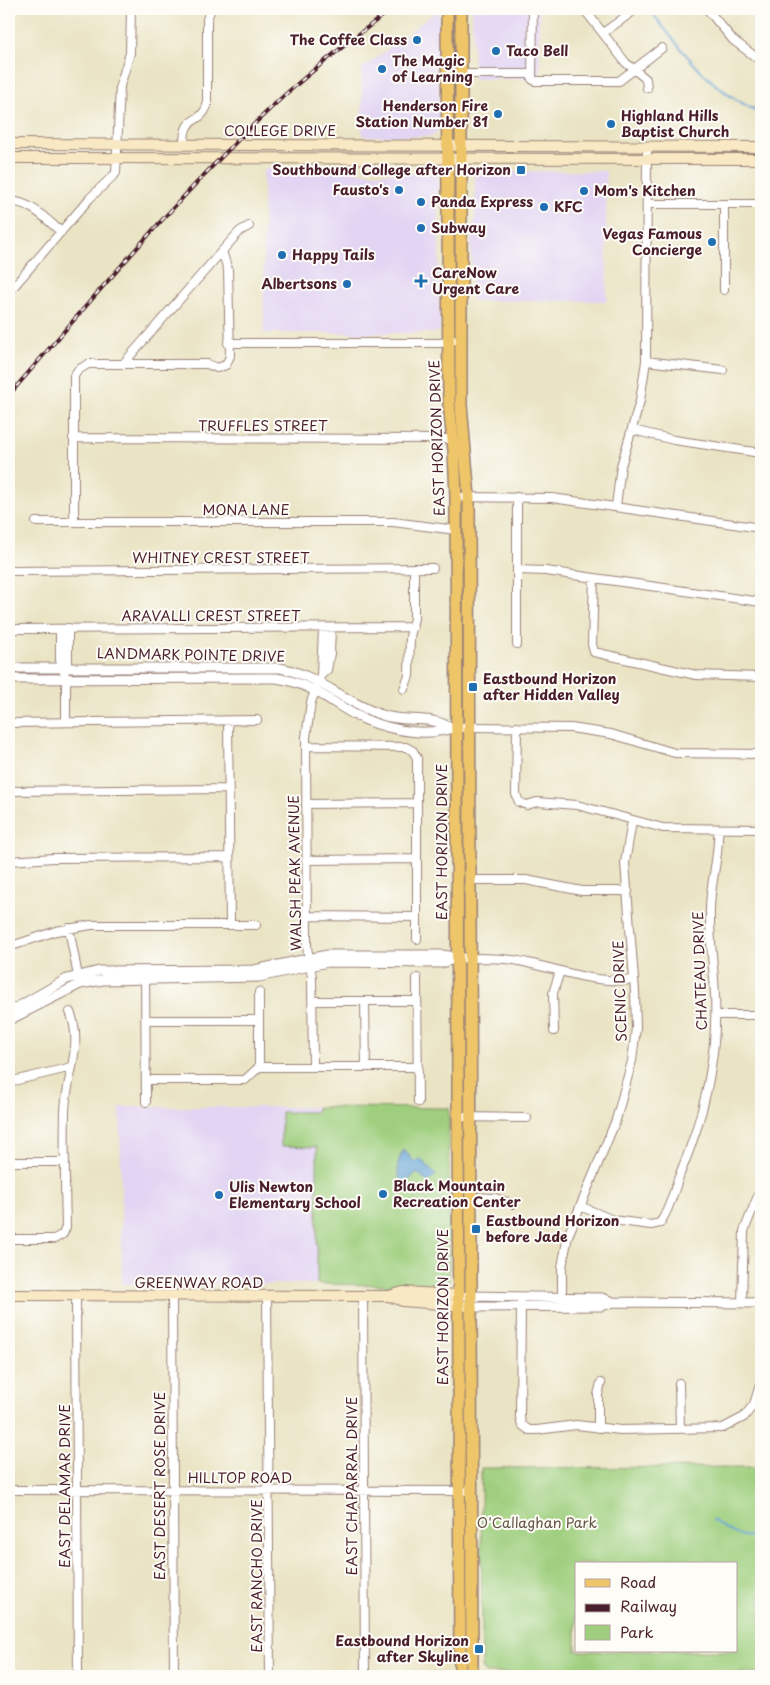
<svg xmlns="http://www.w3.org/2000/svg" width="770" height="1685" viewBox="0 0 770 1685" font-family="'Playpen Sans',sans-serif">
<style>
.built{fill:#e2d4f3}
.green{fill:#9fcf7e;stroke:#747754;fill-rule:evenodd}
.water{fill:#60a1d3;stroke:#55607f}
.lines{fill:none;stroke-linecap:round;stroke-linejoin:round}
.stream{stroke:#60a1d3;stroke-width:2}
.minor-casing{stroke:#9a8278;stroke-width:10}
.tertiary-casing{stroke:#9a8278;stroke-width:11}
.secondary-casing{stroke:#9a8278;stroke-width:12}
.primary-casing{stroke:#9a8278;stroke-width:14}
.minor{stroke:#fff;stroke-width:8}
.tertiary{stroke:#fff;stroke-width:9}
.secondary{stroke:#f8e8c3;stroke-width:10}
.primary{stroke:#eec569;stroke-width:11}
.rail-casing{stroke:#4a1f2b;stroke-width:4}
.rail{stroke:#fdfcf7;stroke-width:2;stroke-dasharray:5.5;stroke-linecap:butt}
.poi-dot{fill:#1f6fb2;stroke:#fdfcf7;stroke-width:2}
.labels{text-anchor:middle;stroke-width:4;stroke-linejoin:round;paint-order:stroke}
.poi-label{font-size:14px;font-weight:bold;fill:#4a1f2b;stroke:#fdfcf7;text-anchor:start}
.street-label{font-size:14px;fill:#4a1f2b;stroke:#fdfcf7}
.park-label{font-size:14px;fill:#645444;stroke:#fdfcf7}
</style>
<rect width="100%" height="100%" fill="#fdfcf7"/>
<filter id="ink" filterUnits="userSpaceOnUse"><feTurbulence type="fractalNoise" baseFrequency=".02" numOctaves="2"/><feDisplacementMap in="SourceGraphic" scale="10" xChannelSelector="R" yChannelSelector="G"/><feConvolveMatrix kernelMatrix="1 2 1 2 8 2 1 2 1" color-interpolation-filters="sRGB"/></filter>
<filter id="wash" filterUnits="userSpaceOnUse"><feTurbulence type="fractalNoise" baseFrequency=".0096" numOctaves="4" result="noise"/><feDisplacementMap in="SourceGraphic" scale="20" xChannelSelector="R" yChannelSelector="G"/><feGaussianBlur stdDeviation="1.12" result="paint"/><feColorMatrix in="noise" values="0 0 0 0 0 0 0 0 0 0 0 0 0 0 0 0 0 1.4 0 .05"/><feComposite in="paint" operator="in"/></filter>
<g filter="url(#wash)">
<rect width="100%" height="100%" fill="#eae4c4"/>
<path class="built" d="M 439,9 L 439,130 L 433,136 L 362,136 L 362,69 Z
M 472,9 L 539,9 L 540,79 L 474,79 Z
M 313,167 L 370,173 L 436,173 L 438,176 L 440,330 L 435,333 L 264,333 L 263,172 L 267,168 Z
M 606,171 L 607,301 L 472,301 L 471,230 L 475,220 L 475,172 Z
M 120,1107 L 317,1107 L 317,1284 L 122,1284 Z"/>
<path class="green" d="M 317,1107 L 449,1108 L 449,1281 L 447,1286 L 317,1284 L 317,1147 L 281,1146 L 281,1112 L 317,1112 Z
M 761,1467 L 761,1673 L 486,1673 L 482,1668 L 481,1468 ZM 576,1564 L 736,1564 L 736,1651 L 576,1651 Z"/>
<path class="water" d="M 404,1150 L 415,1162 L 420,1158 L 436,1175 L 428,1183 L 419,1174 L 415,1174 L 404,1185 C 395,1174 396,1161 404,1150 Z"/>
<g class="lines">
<path class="stream" d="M 649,9 C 684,53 708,89 761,113
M 713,1520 C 728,1532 741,1539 761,1536"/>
</g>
</g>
<g filter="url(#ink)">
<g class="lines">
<g class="minor-casing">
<path id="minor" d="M 533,9 L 532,79 L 535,81 L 619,81 L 662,48
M 584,9 L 626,63 L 646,79 L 647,88
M 707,9 L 733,40 L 761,61
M 603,33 L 632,12
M 461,74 L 532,74
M 184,145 C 184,112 199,127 207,106 L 207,19 L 211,9
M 9,201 C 31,202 45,218 61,232
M 647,204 L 761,204
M 724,204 L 724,290
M 9,292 L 90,198 L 116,173 L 120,86 L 130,53 L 131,9
M 228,343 L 441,343 L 461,339
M 646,361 L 723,370
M 123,364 L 222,251 L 240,231 L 249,226
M 633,430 L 674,440 L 761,453
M 73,438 L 453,439
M 456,497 L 552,498 L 761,528
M 517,497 L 517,644
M 616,506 L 621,466 L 640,401 L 646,361 L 647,147
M 36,522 L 393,522 L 456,530
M 74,522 L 74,376 L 78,370 L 88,364 L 207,364 L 217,368 L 226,365 L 230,356 L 228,270 L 222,251
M 517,570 L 546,571 L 761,602
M 9,571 L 433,568
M 594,578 L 592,644 L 594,652 L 696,675 L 761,677
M 9,629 L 413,627
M 60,629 L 60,660 L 66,678 L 66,722
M 64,668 L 68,660 L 68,628
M 321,675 L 327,670 L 330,653 L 331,628
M 404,689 L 409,676 L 410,637 L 414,618 L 414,568
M 228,721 L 230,924
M 9,723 L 257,720
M 469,727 L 571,728 L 611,734 L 675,753 L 761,754
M 517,727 L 516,794 L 519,802 L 527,805 L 537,802 L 577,805 L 663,828 L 761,829
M 306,746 L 406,747 L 413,751 L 417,758 L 417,939
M 9,791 L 229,789
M 306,804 L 417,803
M 306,860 L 417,859
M 9,861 L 54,858 L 229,857
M 470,880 L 526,880 L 582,891 L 628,891
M 306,916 L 417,917
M 69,928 L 79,982
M 9,947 L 56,931 L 91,925 L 256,925
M 470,958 C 490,958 509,958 528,963 C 570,972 590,983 634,980
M 145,974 L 146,1102
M 417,978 L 418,1102
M 259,992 L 259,1067
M 313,1001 L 417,1001
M 365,1001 L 366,1067
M 716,1015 L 761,1015
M 146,1020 L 259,1020
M 554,1031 L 553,993 L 560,971
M 313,1067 L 312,977 L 307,947 L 306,737 L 311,702 L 321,675 L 323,629
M 146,1080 L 245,1080 L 259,1067 L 418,1067
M 9,1082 L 72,1067
M 457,1117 L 527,1118
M 9,1162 L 65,1162
M 471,1197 L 495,1198 L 513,1204
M 580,1206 L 613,1220 L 651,1225 L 660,1223 C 670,1209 674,1190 680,1174 C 704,1117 718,1059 715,996 C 714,967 709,938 710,909 C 710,882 720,856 718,829
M 9,1239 L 54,1239 L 63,1234 L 66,1227 C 65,1188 64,1149 65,1111 C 66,1077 84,1045 70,1012
M 76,1296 L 78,1676
M 172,1296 L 174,1676
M 267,1296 L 270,1676
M 363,1296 L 365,1676
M 562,1298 L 562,1267 L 568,1236 L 616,1120 L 632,1061 L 636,1028 L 635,992 L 625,863 L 632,821
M 521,1303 L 520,1418 L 522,1425 L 529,1430 L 537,1430 L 576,1425 L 621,1430 L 723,1428 L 744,1417 L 754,1404 L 761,1382
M 742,1303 L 744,1231 L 761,1188
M 679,1383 L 680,1429
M 598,1428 L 598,1395 L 601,1383
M 9,1490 L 464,1491"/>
</g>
<g class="tertiary-casing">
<path id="tertiary" d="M 9,668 L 280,668 C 318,675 345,703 382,715 C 404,723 430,715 449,727
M 9,679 L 276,678 C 320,684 340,713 377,724 C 396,730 420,734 439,731 C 451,729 456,727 469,727
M 9,1012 L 67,979 L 99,971 L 254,970 L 327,955 L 442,955 L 463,958
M 9,1020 L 80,984 L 103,980 L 259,977 L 328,962 L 442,963 L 457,958
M 467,1296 L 602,1298 L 613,1302
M 471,1307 L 602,1306 L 613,1302 L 761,1303"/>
</g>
<g class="secondary-casing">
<path id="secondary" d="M 9,144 L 761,147
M 9,158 L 761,159
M 9,1295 L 389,1296 L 403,1292 L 458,1295
M 389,1296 L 403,1301 L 465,1306"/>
</g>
<g class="primary-casing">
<path id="primary" d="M 447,9 L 449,404 L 454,450 L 456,497 L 460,1676
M 461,9 L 461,405 L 469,497 L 472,1676"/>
</g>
<use href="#minor" class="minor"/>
<use href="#tertiary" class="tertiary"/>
<use href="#secondary" class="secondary"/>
<use href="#primary" class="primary"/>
<g class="rail-casing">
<path id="rail" d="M 9,395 C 95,296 179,195 274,105 C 311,70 352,40 391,9"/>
</g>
<use href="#rail" class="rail"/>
</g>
</g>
<g class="poi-dot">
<circle cx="417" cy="40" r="5"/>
<circle cx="496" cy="51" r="5"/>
<circle cx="382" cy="69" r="5"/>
<circle cx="498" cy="114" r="5"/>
<circle cx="611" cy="124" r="5"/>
<rect x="516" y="165" width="10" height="10" rx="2.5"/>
<circle cx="399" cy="190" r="5"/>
<circle cx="584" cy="191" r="5"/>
<circle cx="421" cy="202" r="5"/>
<circle cx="544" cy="207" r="5"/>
<circle cx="421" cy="228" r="5"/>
<circle cx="712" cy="242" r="5"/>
<circle cx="282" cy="255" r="5"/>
<path d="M418.5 273.5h5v5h5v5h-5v5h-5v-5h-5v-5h5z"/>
<circle cx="347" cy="284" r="5"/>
<rect x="468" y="682" width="10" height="10" rx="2.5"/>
<circle cx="383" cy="1194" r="5"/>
<circle cx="219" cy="1195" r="5"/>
<rect x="471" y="1224" width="10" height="10" rx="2.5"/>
<rect x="474" y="1644" width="10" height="10" rx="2.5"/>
</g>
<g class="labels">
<g class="poi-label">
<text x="407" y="45" text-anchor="end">The Coffee Class</text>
<text x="506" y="56">Taco Bell</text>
<text x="392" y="66">The Magic<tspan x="392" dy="16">of Learning</tspan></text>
<text x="488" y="111" text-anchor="end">Henderson Fire<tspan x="488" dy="16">Station Number 81</tspan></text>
<text x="621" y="121">Highland Hills<tspan x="621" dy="16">Baptist Church</tspan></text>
<text x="511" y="175" text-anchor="end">Southbound College after Horizon</text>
<text x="389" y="195" text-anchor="end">Fausto's</text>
<text x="594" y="196">Mom's Kitchen</text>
<text x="431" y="207">Panda Express</text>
<text x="554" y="212">KFC</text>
<text x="431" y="233">Subway</text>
<text x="702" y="239" text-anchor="end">Vegas Famous<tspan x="702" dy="16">Concierge</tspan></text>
<text x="292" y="260">Happy Tails</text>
<text x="432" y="278">CareNow<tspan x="432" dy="16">Urgent Care</tspan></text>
<text x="337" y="289" text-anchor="end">Albertsons</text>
<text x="483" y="684">Eastbound Horizon<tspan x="483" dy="16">after Hidden Valley</tspan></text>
<text x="393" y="1191">Black Mountain<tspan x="393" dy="16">Recreation Center</tspan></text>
<text x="229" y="1192">Ulis Newton<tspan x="229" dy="16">Elementary School</tspan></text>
<text x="486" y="1226">Eastbound Horizon<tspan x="486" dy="16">before Jade</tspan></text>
<text x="469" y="1646" text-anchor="end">Eastbound Horizon<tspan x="469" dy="16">after Skyline</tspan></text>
</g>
<g class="street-label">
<text x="280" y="136">COLLEGE DRIVE</text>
<text x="263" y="431">TRUFFLES STREET</text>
<text transform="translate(437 438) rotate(-92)" y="5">EAST HORIZON DRIVE</text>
<text x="246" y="515">MONA LANE</text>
<text x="221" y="563">WHITNEY CREST STREET</text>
<text x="211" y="621">ARAVALLI CREST STREET</text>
<text transform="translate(191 655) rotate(1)" y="5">LANDMARK POINTE DRIVE</text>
<text transform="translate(442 842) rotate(-90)" y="5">EAST HORIZON DRIVE</text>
<text transform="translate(295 873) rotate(-91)" y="5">WALSH PEAK AVENUE</text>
<text transform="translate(700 971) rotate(-92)" y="5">CHATEAU DRIVE</text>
<text transform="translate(620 991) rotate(-92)" y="5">SCENIC DRIVE</text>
<text x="199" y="1288">GREENWAY ROAD</text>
<text transform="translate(443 1307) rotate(-90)" y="5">EAST HORIZON DRIVE</text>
<text x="240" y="1483">HILLTOP ROAD</text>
<text transform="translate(65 1486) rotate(-90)" y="5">EAST DELAMAR DRIVE</text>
<text transform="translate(160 1486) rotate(-90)" y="5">EAST DESERT ROSE DRIVE</text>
<text transform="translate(352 1486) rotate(-90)" y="5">EAST CHAPARRAL DRIVE</text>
<text transform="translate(257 1576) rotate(-90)" y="5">EAST RANCHO DRIVE</text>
</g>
<g class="park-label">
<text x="537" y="1528">O'Callaghan Park</text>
</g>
</g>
<rect width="770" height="1685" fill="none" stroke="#fdfcf7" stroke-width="30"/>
<rect x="575" y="1562" width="162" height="90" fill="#fdfcf7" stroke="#b5a4a5"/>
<rect x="585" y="1579" width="25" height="8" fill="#eec569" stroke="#b5a4a5"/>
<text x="620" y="1588" font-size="15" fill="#4a1f2b">Road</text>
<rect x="585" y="1604" width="25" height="8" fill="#4a1f2b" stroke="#b5a4a5"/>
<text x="620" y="1612" font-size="15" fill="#4a1f2b">Railway</text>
<rect x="585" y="1625" width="25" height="15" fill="#9fcf7e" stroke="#b5a4a5"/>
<text x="620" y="1638" font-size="15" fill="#4a1f2b">Park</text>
</svg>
